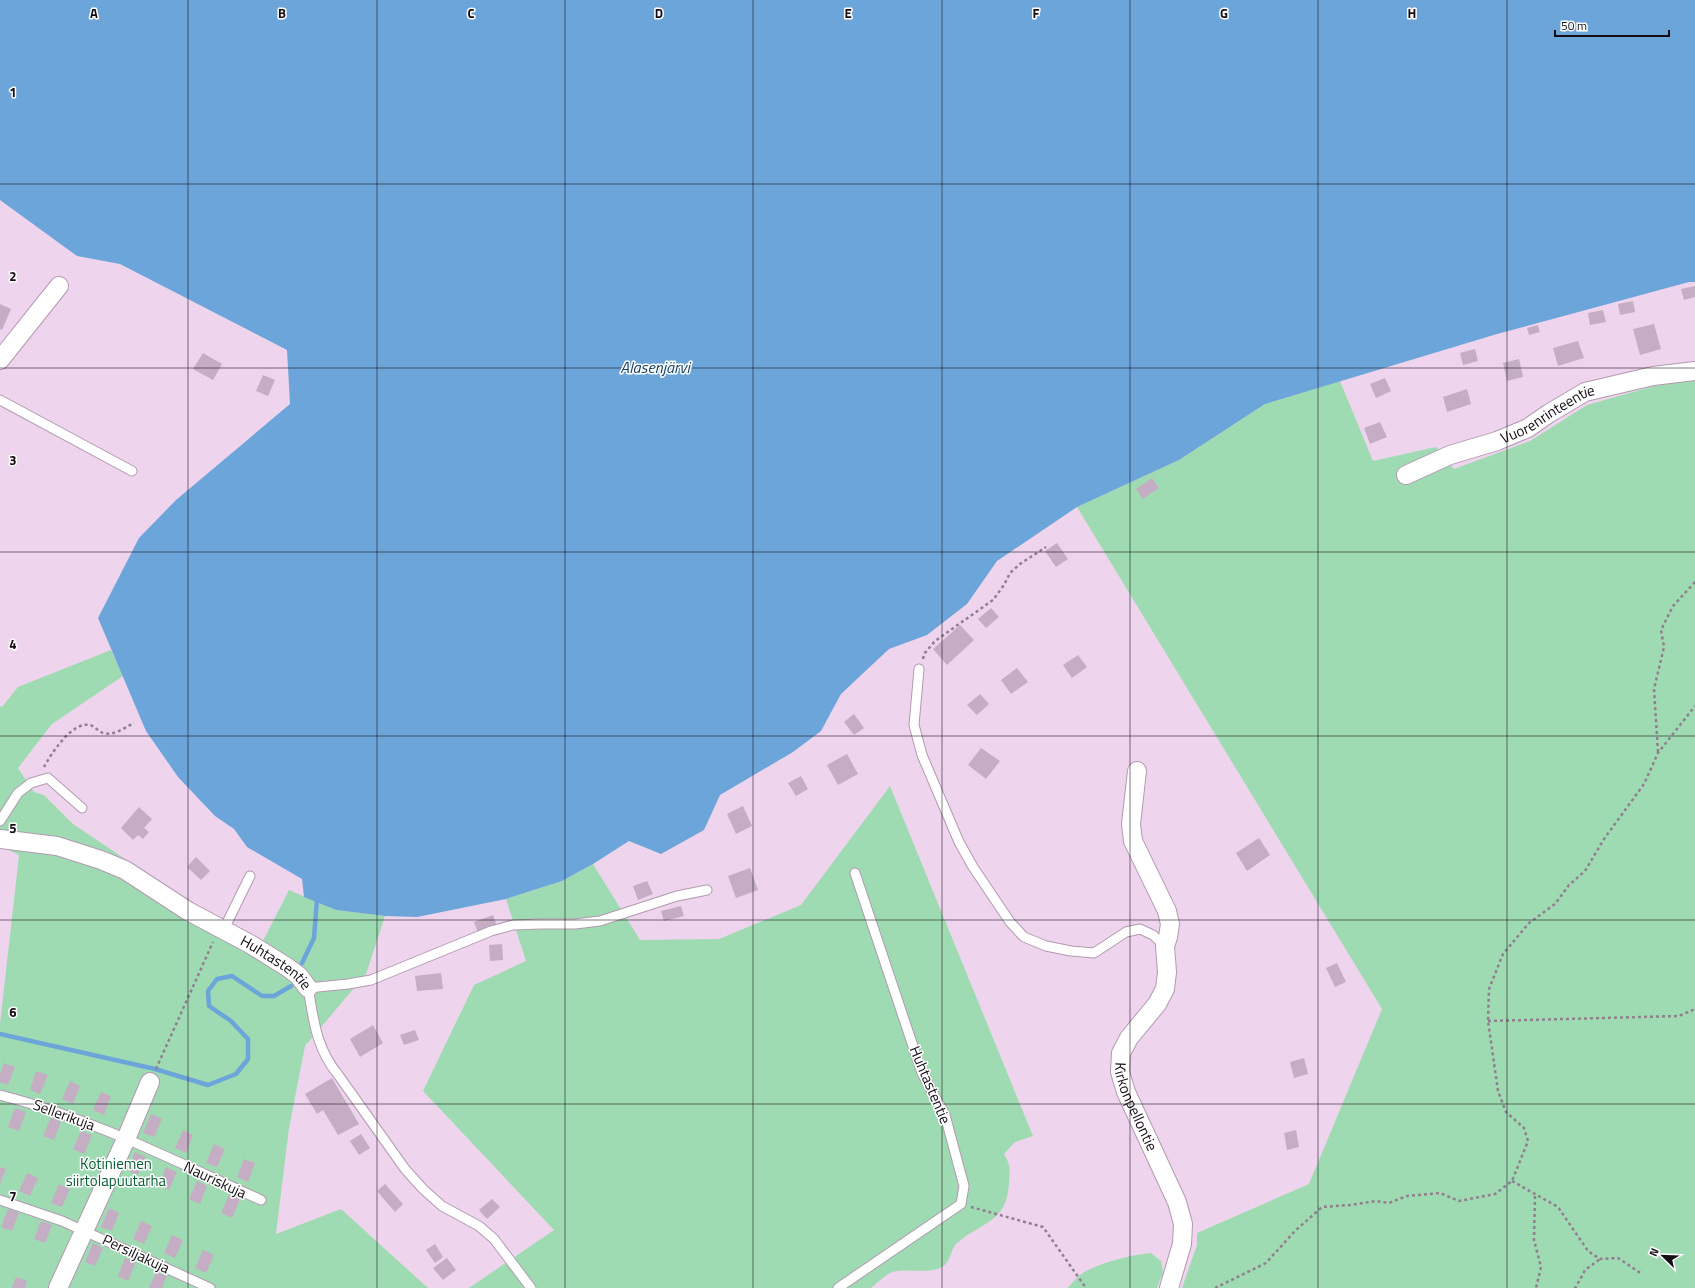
<svg xmlns="http://www.w3.org/2000/svg" width="1695" height="1288" viewBox="0 0 1695 1288" font-family="'Titillium Web',sans-serif">
<style>
.green{fill:#9fdbb2}
.water{fill:#6ca5d9}
.lines{fill:none;stroke-linecap:round;stroke-linejoin:round}
.stream{stroke:#6ca5d9;stroke-width:4.5}
.building{fill:#c5adc4}
.lane-casing{stroke:#b29ab1;stroke-width:11}
.street-casing{stroke:#b29ab1;stroke-width:20}
.path{stroke:#917f91;stroke-width:2.5;stroke-dasharray:3 3;stroke-linecap:butt}
.lane{stroke:#fff;stroke-width:9}
.street{stroke:#fff;stroke-width:18}
.grid{fill:none;stroke:#140c14;stroke-width:1;stroke-opacity:0.55}
.labels{text-anchor:middle;stroke-width:3;stroke-linejoin:round;paint-order:stroke}
.street-label{font-size:15px;fill:#140c14;stroke:#fff}
.park-label{font-size:15px;fill:#0a5e34;stroke:#fff}
.water-label{font-size:16px;font-style:italic;fill:#103b5e;stroke:#fff}
.grid-label{font-size:13px;text-anchor:middle;font-weight:bold;fill:#140c14;stroke:#fff;stroke-width:3;stroke-linejoin:round;paint-order:stroke}
</style>
<rect width="100%" height="100%" fill="#eed5ed"/>
<path class="green" d="M 1695,380 L 1695,1288 L 1182,1288 L 1197,1245 L 1197,1233 L 1309,1184 L 1382,1009 L 1077,507 L 1179,460 L 1265,404 L 1340,381 L 1373,461 L 1436,447 L 1454,469 L 1530,441 L 1587,405 L 1654,386 Z
M 111,650 L 123,676 L 52,724 L 18,768 L 34,792 L 44,795 L 73,824 L 219,922 L 262,943 L 289,890 L 336,910 L 385,916 L 366,974 L 305,1046 L 289,1128 L 276,1234 L 341,1209 L 428,1288 L 0,1288 L 0,1024 L 19,855 L 0,846 L 0,706 L 2,707 L 18,687 Z
M 890,786 L 1033,1136 L 1015,1142 L 1004,1154 C 1011,1166 1010,1169 1009,1183 C 1007,1224 980,1222 956,1244 C 950,1250 952,1261 942,1267 C 928,1275 903,1267 890,1273 C 883,1277 877,1283 871,1288 L 469,1288 L 554,1230 L 423,1091 L 474,985 L 526,961 L 506,899 L 562,881 L 593,864 L 640,940 L 719,939 L 801,905 Z
M 1151,1253 L 1161,1261 L 1163,1272 L 1157,1288 L 1067,1288 C 1072,1284 1076,1278 1080,1275 C 1094,1264 1134,1254 1151,1253 Z"/>
<path class="water" d="M 0,0 L 1695,0 L 1695,282 L 1689,282 L 1497,334 L 1265,404 L 1179,460 L 1077,507 L 997,561 L 967,604 L 927,635 L 889,649 L 841,694 L 821,731 L 793,752 L 720,795 L 704,830 L 661,854 L 629,841 L 593,864 L 562,881 L 506,899 L 417,917 L 385,916 L 336,910 L 304,897 L 302,879 L 247,847 L 234,829 L 215,816 L 178,777 L 146,731 L 98,618 L 139,538 L 176,500 L 290,404 L 287,350 L 120,264 L 77,256 L 0,200 Z"/>
<g class="lines">
<path class="stream" d="M 302,963 L 314,938 L 317,899
M 0,1034 L 155,1069 L 208,1085 L 236,1074 L 248,1059 L 248,1039 L 231,1021 L 209,1006 L 208,991 L 217,979 L 232,976 L 262,996 L 274,996 L 291,986"/>
</g>
<path class="building" d="M 1695,286 L 1695,297 L 1684,300 L 1681,289 Z
M 1633,301 L 1635,312 L 1620,315 L 1618,304 Z
M 0,304 L 11,309 L 2,330 L 0,329 Z
M 1603,310 L 1606,322 L 1590,325 L 1588,313 Z
M 1654,324 L 1661,349 L 1640,355 L 1633,329 Z
M 1538,325 L 1540,332 L 1529,335 L 1527,328 Z
M 1578,341 L 1584,358 L 1558,366 L 1553,348 Z
M 1475,349 L 1478,361 L 1463,365 L 1460,353 Z
M 203,353 L 222,364 L 213,380 L 193,369 Z
M 1519,359 L 1523,377 L 1507,381 L 1503,363 Z
M 263,375 L 275,380 L 268,396 L 256,391 Z
M 1385,378 L 1391,391 L 1376,398 L 1370,384 Z
M 1467,389 L 1471,404 L 1447,412 L 1443,397 Z
M 1380,422 L 1387,437 L 1370,444 L 1364,428 Z
M 1152,478 L 1159,488 L 1143,499 L 1136,489 Z
M 1057,543 L 1068,559 L 1056,567 L 1045,551 Z
M 991,608 L 999,617 L 986,628 L 978,619 Z
M 960,625 L 974,640 L 947,665 L 933,649 Z
M 1078,655 L 1087,667 L 1072,678 L 1063,665 Z
M 1017,668 L 1028,682 L 1011,694 L 1001,680 Z
M 980,694 L 989,704 L 977,715 L 967,705 Z
M 854,714 L 864,728 L 854,735 L 844,722 Z
M 981,748 L 1000,761 L 986,779 L 968,765 Z
M 847,754 L 858,774 L 838,785 L 827,765 Z
M 801,776 L 808,789 L 796,796 L 788,783 Z
M 743,806 L 752,826 L 736,834 L 727,814 Z
M 139,807 L 152,819 L 144,828 L 149,832 L 143,839 L 138,835 L 133,840 L 121,828 Z
M 1259,838 L 1270,855 L 1247,871 L 1236,853 Z
M 196,857 L 210,871 L 201,880 L 187,867 Z
M 750,868 L 758,890 L 736,898 L 728,876 Z
M 647,881 L 653,894 L 638,900 L 633,886 Z
M 681,906 L 684,916 L 664,921 L 661,911 Z
M 493,915 L 497,926 L 478,933 L 474,922 Z
M 502,944 L 503,960 L 490,961 L 489,945 Z
M 1337,963 L 1346,982 L 1335,987 L 1326,968 Z
M 441,973 L 443,989 L 417,991 L 415,976 Z
M 373,1025 L 383,1043 L 360,1057 L 350,1039 Z
M 415,1030 L 419,1040 L 404,1045 L 400,1035 Z
M 1304,1058 L 1308,1074 L 1294,1078 L 1290,1062 Z
M 4,1063 L 15,1067 L 8,1085 L 0,1082 L 0,1074 Z
M 36,1071 L 48,1075 L 40,1094 L 30,1090 Z
M 332,1078 L 359,1124 L 338,1135 L 323,1110 L 317,1114 L 305,1094 Z
M 70,1081 L 80,1086 L 73,1104 L 62,1099 Z
M 101,1092 L 111,1096 L 104,1115 L 93,1110 Z
M 15,1108 L 26,1112 L 19,1131 L 8,1127 Z
M 151,1114 L 162,1119 L 154,1137 L 143,1133 Z
M 51,1117 L 61,1122 L 54,1140 L 43,1136 Z
M 183,1130 L 193,1135 L 186,1153 L 175,1148 Z
M 1296,1130 L 1299,1147 L 1287,1150 L 1284,1133 Z
M 81,1131 L 92,1135 L 84,1154 L 73,1149 Z
M 361,1134 L 370,1148 L 359,1155 L 350,1141 Z
M 214,1144 L 225,1149 L 217,1167 L 206,1163 Z
M 135,1152 L 146,1157 L 138,1175 L 127,1170 Z
M 244,1159 L 255,1163 L 248,1182 L 237,1177 Z
M 0,1167 L 6,1169 L 0,1184 Z
M 166,1167 L 177,1172 L 169,1190 L 159,1185 Z
M 27,1173 L 38,1178 L 30,1196 L 19,1191 Z
M 197,1181 L 207,1186 L 200,1204 L 189,1199 Z
M 59,1184 L 70,1189 L 62,1207 L 51,1203 Z
M 385,1184 L 403,1204 L 395,1212 L 377,1191 Z
M 229,1195 L 240,1199 L 232,1218 L 221,1213 Z
M 492,1199 L 500,1207 L 487,1219 L 479,1210 Z
M 109,1208 L 119,1213 L 112,1231 L 101,1227 Z
M 8,1209 L 19,1213 L 12,1231 L 1,1227 Z
M 41,1221 L 52,1225 L 45,1243 L 34,1239 Z
M 141,1221 L 152,1226 L 144,1244 L 133,1239 Z
M 172,1235 L 183,1240 L 175,1258 L 164,1253 Z
M 93,1243 L 103,1248 L 95,1266 L 85,1262 Z
M 435,1244 L 443,1257 L 435,1263 L 426,1250 Z
M 203,1250 L 214,1255 L 206,1273 L 195,1268 Z
M 125,1258 L 136,1262 L 128,1281 L 118,1276 Z
M 447,1258 L 456,1270 L 443,1280 L 433,1268 Z
M 156,1272 L 167,1276 L 162,1288 L 149,1288 Z
M 16,1277 L 27,1281 L 25,1288 L 12,1288 Z"/>
<g class="lines">
<g class="lane-casing">
<path id="lane" d="M 0,400 L 132,471
M 919,669 L 914,725 L 922,755 L 959,842 L 973,867 L 1010,922 L 1024,937 L 1046,946 L 1071,951 L 1094,953 L 1126,932 L 1140,929 L 1153,935 L 1165,946
M 0,821 L 18,793 L 31,783 L 48,778 L 82,808
M 224,929 L 250,876
M 0,1095 C 91,1118 175,1161 261,1200
M 0,1200 L 62,1221 L 210,1288
M 531,1288 L 494,1239 L 479,1226 L 442,1206 L 423,1189 L 405,1169 L 339,1076 C 316,1048 314,1022 308,988 L 348,984 L 371,980 L 491,931 L 513,925 L 541,924 L 575,924 L 600,921 L 677,896 L 707,890
M 838,1288 L 961,1204 L 964,1186 L 945,1115 L 922,1073 L 855,873"/>
</g>
<g class="street-casing">
<g id="street">
<path d="M 0,360 L 59,286"/>
<path id="s1" d="M 1406,475 L 1450,455 L 1497,441 L 1528,428 L 1548,414 L 1585,392 L 1653,376 L 1695,371"/>
<path id="s2" d="M 1137,771 L 1131,824 L 1133,841 L 1167,911 L 1170,924 L 1168,937 L 1165,946 L 1167,972 L 1165,989 L 1157,1004 L 1129,1038 L 1121,1053 L 1120,1072 L 1126,1092 L 1177,1202 L 1183,1224 L 1182,1244 L 1169,1288"/>
<path id="s3" d="M 0,839 L 57,846 L 101,860 L 125,870 L 188,911 L 250,944 L 287,967 L 299,976 L 308,988"/>
<path d="M 58,1288 L 126,1139 L 150,1082"/>
</g>
</g>
<path class="path" d="M 923,659 L 924,654 L 935,641 L 993,600 L 1004,585 L 1010,573 L 1020,564 L 1046,547
M 1658,752 L 1654,689 L 1664,647 L 1661,630 L 1673,606 L 1695,582
M 44,767 C 51,754 72,721 90,725 C 94,726 98,731 103,733 C 114,736 124,728 134,723
M 1488,1021 L 1679,1016 L 1695,1009
M 156,1069 L 213,942
M 1512,1181 L 1558,1207 L 1588,1251 L 1600,1259 L 1618,1258 L 1642,1274
M 1535,1196 L 1534,1240 L 1541,1267 L 1536,1288
M 971,1207 L 1043,1227 L 1086,1288
M 1215,1288 L 1266,1263 L 1295,1231 L 1322,1207 L 1350,1205 L 1376,1201 L 1389,1203 L 1407,1196 L 1440,1193 L 1459,1201 L 1495,1194 L 1512,1181 L 1528,1141 L 1524,1128 L 1506,1112 L 1498,1091 L 1488,1021 L 1489,989 L 1503,954 L 1529,923 L 1555,904 L 1569,885 L 1585,871 L 1604,839 L 1644,784 L 1658,753 L 1695,706
M 1574,1288 L 1576,1287 L 1585,1270 L 1600,1259"/>
<use href="#lane" class="lane"/>
<use href="#street" class="street"/>
</g>
<path class="grid" d="M 188,0 L 188,1288M 377,0 L 377,1288M 565,0 L 565,1288M 753,0 L 753,1288M 942,0 L 942,1288M 1130,0 L 1130,1288M 1318,0 L 1318,1288M 1507,0 L 1507,1288M 0,184 L 1695,184M 0,368 L 1695,368M 0,552 L 1695,552M 0,736 L 1695,736M 0,920 L 1695,920M 0,1104 L 1695,1104"/>
<g class="labels">
<g class="street-label">
<text dy="5" stroke="none"><textPath href="#s1" startOffset="155">Vuorenrinteentie</textPath></text>
<text dy="5" stroke="none"><textPath href="#s3" startOffset="307">Huhtastentie</textPath></text>
<text transform="translate(930 1085) rotate(67)" y="5">Huhtastentie</text>
<text dy="5" stroke="none"><textPath href="#s2" startOffset="362">Kirkonpellontie</textPath></text>
<text transform="translate(64 1115) rotate(20)" y="5">Sellerikuja</text>
<text transform="translate(215 1180) rotate(25)" y="5">Nauriskuja</text>
<text transform="translate(136 1254) rotate(25)" y="5">Persiljakuja</text>
</g>
<g class="park-label">
<text x="116" y="1169">Kotiniemen<tspan x="116" dy="17">siirtolapuutarha</tspan></text>
</g>
<g class="water-label">
<text x="655" y="373">Alasenjärvi</text>
</g>
</g>
<g class="grid-label">
<text x="94" y="18">A</text>
<text x="282" y="18">B</text>
<text x="471" y="18">C</text>
<text x="659" y="18">D</text>
<text x="848" y="18">E</text>
<text x="1036" y="18">F</text>
<text x="1224" y="18">G</text>
<text x="1412" y="18">H</text>
<text x="13" y="97">1</text>
<text x="13" y="281">2</text>
<text x="13" y="465">3</text>
<text x="13" y="649">4</text>
<text x="13" y="833">5</text>
<text x="13" y="1017">6</text>
<text x="13" y="1201">7</text>
</g>
<g transform="translate(1663 1256) rotate(293)" stroke="#ffffff" stroke-width="3" paint-order="stroke">
<path d="M0-3L7 15L0 10L-7 15Z" fill="#140c14"/>
<text y="-6" font-size="11" font-weight="bold" text-anchor="middle" fill="#140c14">N</text>
</g>
<path d="M1555 30v6h114v-6" fill="none" stroke="#140c14" stroke-width="2"/>
<text x="1561" y="30" font-size="12" fill="#140c14" stroke="#ffffff" stroke-width="3" paint-order="stroke">50 m</text>
</svg>
